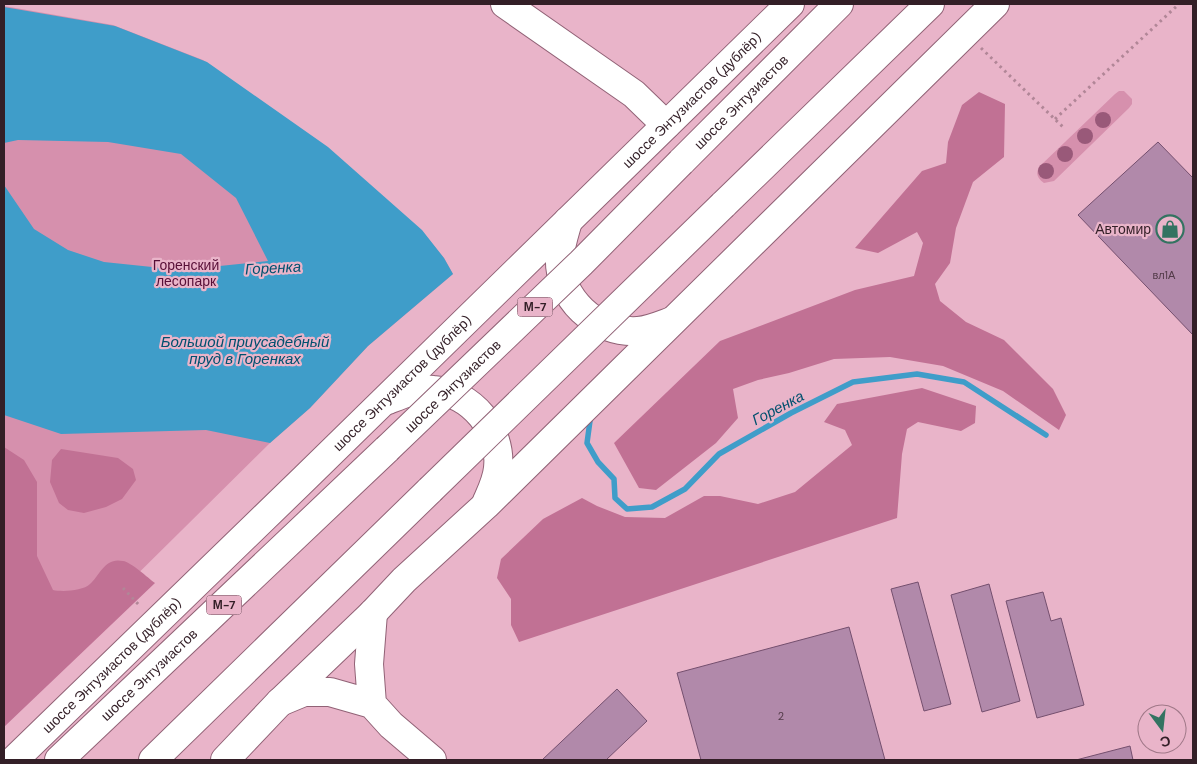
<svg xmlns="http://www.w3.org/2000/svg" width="1197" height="764" viewBox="0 0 1197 764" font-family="'DM Sans',sans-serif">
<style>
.green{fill:#d690ad}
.forest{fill:#c17194}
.water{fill:#3f9dc9}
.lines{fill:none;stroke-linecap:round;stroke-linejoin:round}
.stream{stroke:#3f9dc9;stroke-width:5.5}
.building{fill:#b189aa;stroke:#744f6e}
.minor-casing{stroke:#916276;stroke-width:30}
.major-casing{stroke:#916276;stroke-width:30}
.highway-casing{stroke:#916276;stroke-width:30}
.path{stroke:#b18697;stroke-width:3;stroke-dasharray:2.5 4;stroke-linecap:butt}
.minor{stroke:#fff;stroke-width:28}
.major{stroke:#fff;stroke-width:28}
.highway{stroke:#fff;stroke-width:28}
.highway-bridge-casing{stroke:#916276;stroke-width:30;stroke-linecap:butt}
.highway-bridge{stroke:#fff;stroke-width:28}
.tree{fill:#995979}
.labels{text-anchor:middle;stroke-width:4.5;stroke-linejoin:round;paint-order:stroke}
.number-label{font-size:11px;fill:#523a48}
.shield{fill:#e9b4c9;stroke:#6a4c58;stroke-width:1}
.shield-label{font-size:12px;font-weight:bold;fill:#331f27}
.street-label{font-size:14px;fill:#331f27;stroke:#e9b4c9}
.poi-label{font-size:14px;fill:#331f27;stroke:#e9b4c9;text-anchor:end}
.park-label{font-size:14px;fill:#580f37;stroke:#e9b4c9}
.water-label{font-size:15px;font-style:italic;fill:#00506e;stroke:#e9b4c9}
</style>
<rect width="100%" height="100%" fill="#e9b4c9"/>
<path class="green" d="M 4,6 L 113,25 L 203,60 L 325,148 L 422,231 L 444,258 L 453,274 L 368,346 L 310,408 L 270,443 L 4,706 Z
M 1119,91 L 1124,91 L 1132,99 L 1132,104 L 1129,108 L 1054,181 L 1044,183 C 1037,178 1035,173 1040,166 L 1115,94 Z"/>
<path class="forest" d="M 979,92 L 1005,104 L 1004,157 L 973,182 L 956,228 L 950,263 L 935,284 L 940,301 L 966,322 L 1004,340 L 1053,389 L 1066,415 L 1059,430 L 1003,391 L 943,366 L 890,357 L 834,359 L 789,373 L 758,380 L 733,389 L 738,418 L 716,443 L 656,490 L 639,488 L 614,443 L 720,341 L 855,290 L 914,276 L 923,243 L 917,232 L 878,253 L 855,248 L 922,171 L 946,163 L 948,142 L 962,105 Z
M 922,388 L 976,406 L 975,423 L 961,431 L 918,422 L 907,429 L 902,454 L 897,518 L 519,642 L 511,625 L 511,599 L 497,578 L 501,559 L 543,519 L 582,498 L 597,506 L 625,517 L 665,518 L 704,496 L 720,496 L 758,504 L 795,492 L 852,445 L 845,430 L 824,422 L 837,404 Z
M 4,447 L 24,460 L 37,482 L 37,556 L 53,590 C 62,592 83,591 90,584 C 100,575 105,557 123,561 C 131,562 148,578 155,583 L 4,727 Z
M 61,449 L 118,458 L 133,469 L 136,480 L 122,499 L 106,507 L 84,513 L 68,510 L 59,503 L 50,482 L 52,460 Z"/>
<path class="water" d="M 4,7 L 115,26 L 207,62 L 328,147 L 422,230 L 444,258 L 453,274 L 368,346 L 310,408 L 270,443 L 206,430 L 61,434 L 4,415 L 4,185 L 34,229 L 68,250 L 104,262 L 181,270 L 268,261 L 236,198 L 181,154 L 108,142 L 18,140 L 4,143 Z"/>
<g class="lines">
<path class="stream" d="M 590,421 L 587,443 L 598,462 L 614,479 L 615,498 L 627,509 L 652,507 L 685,489 L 719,454 L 791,413 L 853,382 L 917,374 L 964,382 L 1046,435"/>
</g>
<path class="building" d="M 1158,142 L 1193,178 L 1193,335 L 1078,215 Z
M 918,582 L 951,704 L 924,711 L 891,589 Z
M 989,584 L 1020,701 L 982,712 L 951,595 Z
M 1043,592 L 1051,621 L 1061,618 L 1084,705 L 1037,718 L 1006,601 Z
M 849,627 L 885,760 L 701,760 L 677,673 Z
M 617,689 L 647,721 L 606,760 L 542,760 Z
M 1130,746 L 1133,760 L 1076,760 Z"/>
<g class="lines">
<g class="minor-casing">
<path id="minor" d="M 505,4 L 634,94 L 666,125
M 280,702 L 304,692 L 330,692 L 372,704 L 391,725 L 432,760
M 372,704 L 369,664 L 373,613"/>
</g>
<g class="major-casing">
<g id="major">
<path d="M 568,221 C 565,232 561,243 560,255 C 557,298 596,334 638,331 C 650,330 661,325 672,321"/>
<path d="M 388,400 C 403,394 416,388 433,390 C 472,393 502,430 498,468 C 497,480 492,490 487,501"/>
<path id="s1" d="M 14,760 L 305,478 L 790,4"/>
<path d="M 225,760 L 280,702 L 373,613 L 404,580 L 486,505 L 995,4"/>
</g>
</g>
<g class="highway-casing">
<g id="highway">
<path id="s2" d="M 681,162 L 839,4"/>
<path d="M 723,205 L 930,4"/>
<path id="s3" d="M 59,760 L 387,449"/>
<path d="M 153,760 L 430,490"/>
</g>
</g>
<path class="path" d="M 981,48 L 1065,129
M 1055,119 L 1179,4
M 123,588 L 140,606"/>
<use href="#minor" class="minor"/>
<use href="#major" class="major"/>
<use href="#highway" class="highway"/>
<g class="highway-bridge-casing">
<g id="highway-bridge">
<path id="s4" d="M 387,449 L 581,263 L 681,162"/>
<path d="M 430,490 L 723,205"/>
</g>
</g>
<use href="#highway-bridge" class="highway-bridge"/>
</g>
<g class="tree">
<circle cx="1103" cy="120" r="8"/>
<circle cx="1085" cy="136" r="8"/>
<circle cx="1065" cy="154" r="8"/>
<circle cx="1046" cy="171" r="8"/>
</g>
<defs>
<g id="shop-ring" transform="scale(1.4375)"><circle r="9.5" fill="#e9b4c9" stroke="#337361" stroke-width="1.5"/><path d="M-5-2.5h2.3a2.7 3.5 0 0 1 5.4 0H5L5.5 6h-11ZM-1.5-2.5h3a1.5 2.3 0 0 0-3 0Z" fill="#337361"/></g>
</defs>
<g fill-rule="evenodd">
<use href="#shop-ring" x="1170" y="229"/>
</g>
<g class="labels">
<g class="number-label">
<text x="1164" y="279">вл1А</text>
<text x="781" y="720">2</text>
</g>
<g class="shield">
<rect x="517.5" y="297.5" width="35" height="19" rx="4"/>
<rect x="206.5" y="595.5" width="35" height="19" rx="4"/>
</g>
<g class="shield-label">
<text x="535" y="311">М-7</text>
<text x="224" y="609">М-7</text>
</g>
<g class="street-label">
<text dy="5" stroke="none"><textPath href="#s1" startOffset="946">шоссе Энтузиастов (дублёр)</textPath></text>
<text dy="5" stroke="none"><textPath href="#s2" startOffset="85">шоссе Энтузиастов</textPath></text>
<text dy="5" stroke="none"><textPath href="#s1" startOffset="541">шоссе Энтузиастов (дублёр)</textPath></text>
<text dy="5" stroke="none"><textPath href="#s4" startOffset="91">шоссе Энтузиастов</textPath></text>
<text dy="5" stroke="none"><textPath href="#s1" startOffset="136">шоссе Энтузиастов (дублёр)</textPath></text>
<text dy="5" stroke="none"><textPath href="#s3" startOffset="124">шоссе Энтузиастов</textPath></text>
</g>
<g class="poi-label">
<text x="1151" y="234">Автомир</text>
</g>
<g class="park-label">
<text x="186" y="270">Горенский<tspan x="186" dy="16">лесопарк</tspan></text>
</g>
<g class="water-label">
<text transform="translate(273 268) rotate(-3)" y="5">Горенка</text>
<text x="245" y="347">Большой приусадебный<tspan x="245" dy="17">пруд в Горенках</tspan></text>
<text transform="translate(778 408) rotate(-28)" y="5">Горенка</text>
</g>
</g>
<rect width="1197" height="764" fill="none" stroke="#331f27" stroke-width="10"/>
<g transform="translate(1162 729) rotate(165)"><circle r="24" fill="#e9b4c9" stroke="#a07888"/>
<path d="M0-4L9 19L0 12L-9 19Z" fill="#337361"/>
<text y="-8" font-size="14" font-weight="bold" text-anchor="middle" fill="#331f27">С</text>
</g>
</svg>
